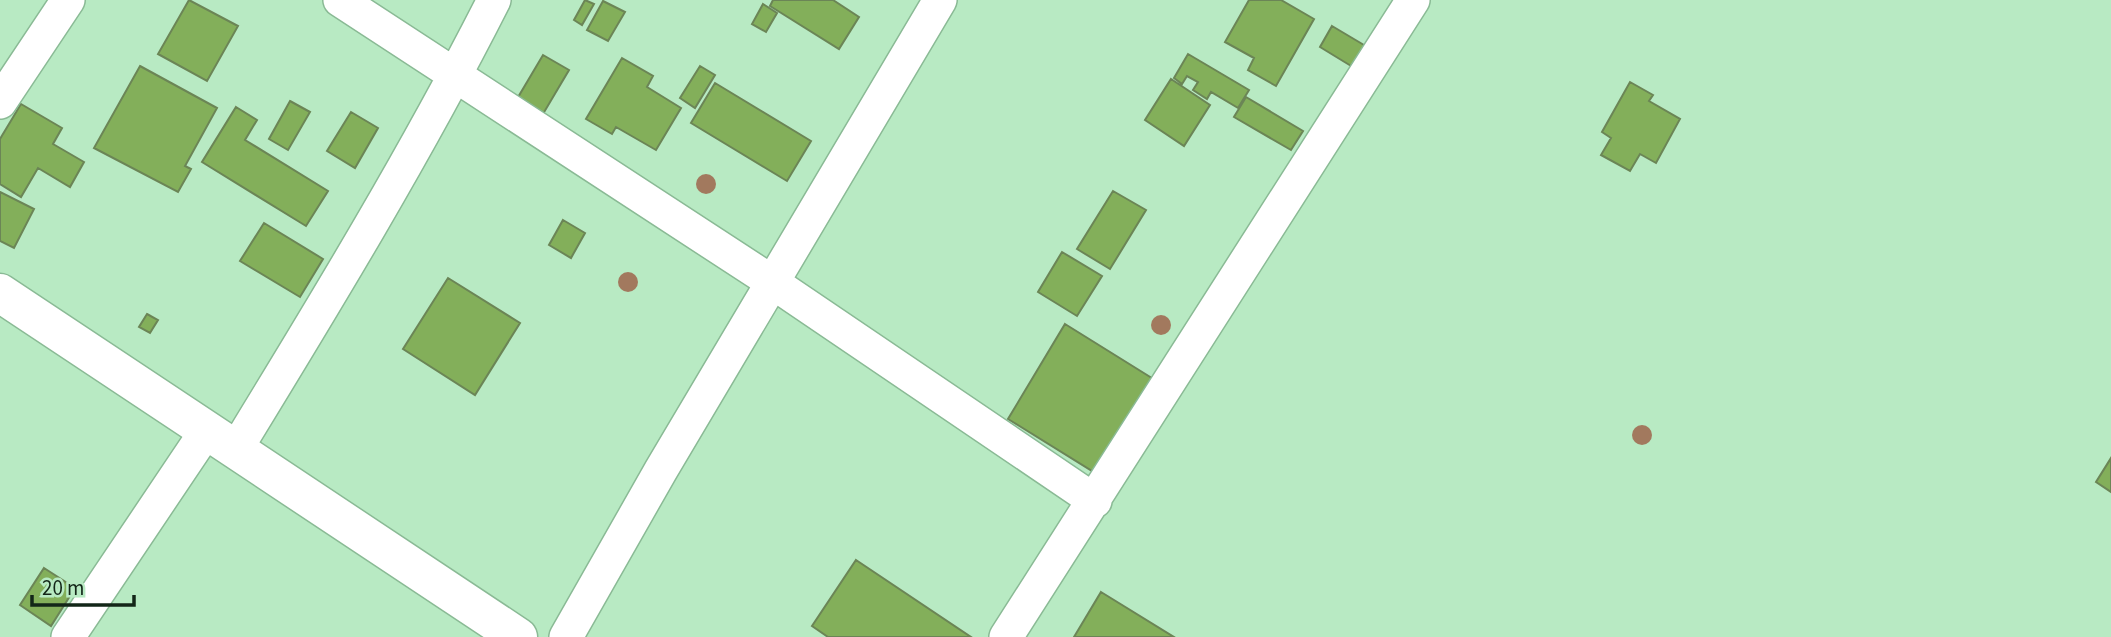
<svg xmlns="http://www.w3.org/2000/svg" width="2111" height="637" viewBox="0 0 2111 637" font-family="'Source Sans 3',sans-serif">
<style>
.building{fill:#83af5a;stroke:#6b8556;stroke-width:2}
.lines{fill:none;stroke-linecap:round;stroke-linejoin:round}
.street-casing{stroke:#8aba95;stroke-width:36}
.secondary-casing{stroke:#8aba95;stroke-width:41}
.street{stroke:#fff;stroke-width:33}
.secondary{stroke:#fff;stroke-width:38}
.tree{fill:#a2795e}
</style>
<rect width="100%" height="100%" fill="#b8eac3"/>
<path class="building" d="M 189,0 L 238,26 L 207,81 L 158,54 Z
M 585,0 L 594,4 L 582,25 L 574,20 Z
M 773,0 L 833,0 L 859,17 L 839,49 L 770,6 Z
M 1249,0 L 1281,0 L 1314,19 L 1276,86 L 1248,70 L 1254,58 L 1225,42 Z
M 603,1 L 625,12 L 608,41 L 587,30 Z
M 763,4 L 777,13 L 766,32 L 752,24 Z
M 1332,26 L 1369,48 L 1356,69 L 1320,47 Z
M 1188,54 L 1249,90 L 1238,108 L 1211,92 L 1207,99 L 1193,90 L 1198,82 L 1187,76 L 1182,84 L 1174,78 Z
M 543,55 L 569,70 L 543,114 L 517,99 Z
M 622,58 L 653,76 L 647,87 L 681,108 L 656,150 L 616,127 L 612,134 L 586,119 Z
M 140,66 L 217,108 L 185,166 L 191,169 L 178,192 L 94,148 Z
M 700,66 L 715,75 L 695,108 L 680,98 Z
M 1171,79 L 1210,105 L 1184,146 L 1145,120 Z
M 1630,82 L 1653,95 L 1649,101 L 1680,119 L 1656,163 L 1640,154 L 1630,171 L 1601,155 L 1611,138 L 1602,132 Z
M 715,83 L 811,141 L 787,181 L 691,123 Z
M 1246,97 L 1303,131 L 1291,150 L 1234,117 Z
M 290,101 L 310,112 L 288,150 L 269,139 Z
M 21,104 L 62,128 L 53,144 L 84,162 L 70,187 L 38,168 L 21,197 L 0,184 L 0,139 Z
M 236,107 L 257,120 L 245,140 L 328,191 L 306,226 L 202,162 Z
M 351,112 L 378,128 L 355,168 L 327,151 Z
M 1113,191 L 1146,210 L 1110,269 L 1077,249 Z
M 0,192 L 34,209 L 14,248 L 0,241 Z
M 563,220 L 585,233 L 571,258 L 549,245 Z
M 264,223 L 323,259 L 300,297 L 240,261 Z
M 1062,252 L 1102,276 L 1077,316 L 1038,292 Z
M 448,278 L 520,323 L 475,395 L 403,349 Z
M 147,314 L 158,320 L 150,333 L 139,327 Z
M 1065,324 L 1155,380 L 1097,474 L 1008,419 Z
M 2111,458 L 2111,492 L 2096,482 Z
M 856,560 L 971,637 L 828,637 L 812,626 Z
M 44,568 L 75,588 L 51,626 L 20,605 Z
M 1101,592 L 1174,637 L 1074,637 Z"/>
<g class="lines">
<g class="street-casing">
<path id="street" d="M 340,0 L 772,282 L 1095,501
M 0,102 L 68,0
M 236,449 C 326,302 416,154 494,0
M 68,637 L 207,430
M 566,637 L 661,470 L 940,0
M 1006,637 L 1413,0"/>
</g>
<g class="secondary-casing">
<path id="secondary" d="M 0,293 L 518,637"/>
</g>
<use href="#street" class="street"/>
<use href="#secondary" class="secondary"/>
</g>
<g class="tree">
<circle cx="706" cy="184" r="10"/>
<circle cx="628" cy="282" r="10"/>
<circle cx="1161" cy="325" r="10"/>
<circle cx="1642" cy="435" r="10"/>
</g>
<path d="M32 595v10h102v-10" fill="none" stroke="#132618" stroke-width="3.5"/>
<text x="42" y="595" font-size="21" fill="#132618" stroke="#b8eac3" stroke-width="5" paint-order="stroke">20 m</text>
</svg>
